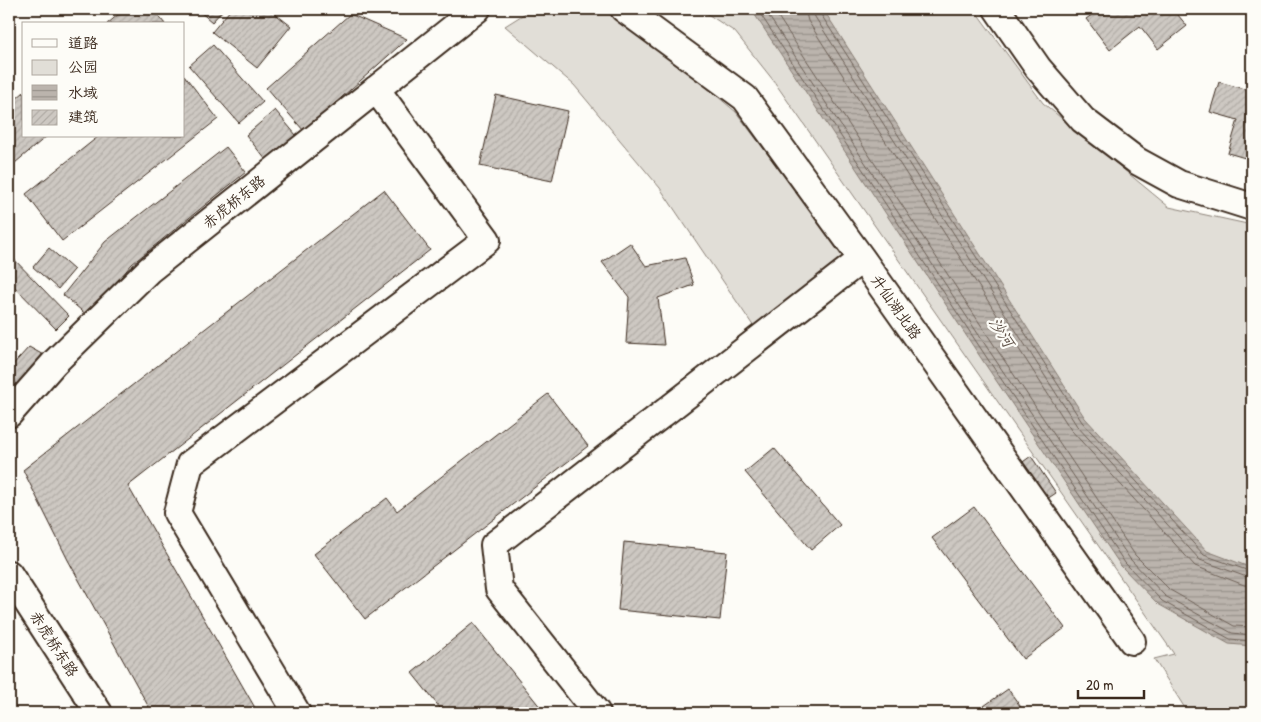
<svg xmlns="http://www.w3.org/2000/svg" width="1261" height="722" viewBox="0 0 1261 722" font-family="'Patrick Hand','LXGW WenKai TC',sans-serif">
<style>
.park{fill:#e1ded7;stroke:#8e847a}
.water{fill:url(#water-rules);stroke:#887d74}
.lines{fill:none;stroke-linecap:round;stroke-linejoin:round}
.shore{stroke:#6e6157;stroke-width:1}
.building{fill:url(#building-hatch);stroke:#3b2a1e}
.minor-casing{stroke:#3b2a1e;stroke-width:30}
.minor{stroke:#fdfcf7;stroke-width:26}
.labels{text-anchor:middle;stroke-width:4.5;stroke-linejoin:round;paint-order:stroke}
.street-label{font-size:15px;fill:#3b2a1e;stroke:#fdfcf7}
.water-label{font-size:16px;font-style:italic;fill:#615349;stroke:#fdfcf7}
</style>
<defs>
<pattern id="water-rules" width="6" height="5" patternUnits="userSpaceOnUse" patternTransform="scale(1.25)"><rect width="6" height="5" fill="#bbb4ad"/><path d="M0 2.5h6" fill="none" stroke="#99938c"/></pattern>
<pattern id="building-hatch" width="6" height="6" patternUnits="userSpaceOnUse" patternTransform="scale(1.25)"><rect width="6" height="6" fill="#cdc8c2"/><path d="M-1 1l2-2M0 6l6-6M5 7l2-2" fill="none" stroke="#b1aca6"/></pattern>
</defs>
<rect width="100%" height="100%" fill="#fdfcf7"/>
<filter id="ink" filterUnits="userSpaceOnUse"><feTurbulence type="fractalNoise" baseFrequency=".02" numOctaves="2"/><feDisplacementMap in="SourceGraphic" scale="10" xChannelSelector="R" yChannelSelector="G"/><feConvolveMatrix kernelMatrix="1 2 1 2 8 2 1 2 1" color-interpolation-filters="sRGB"/></filter>
<g filter="url(#ink)">
<path class="park" d="M 532,9 L 603,9 L 667,54 L 736,112 L 846,258 L 756,330 L 660,188 L 574,85 L 505,26 Z
M 700,9 L 974,9 L 1043,103 L 1169,207 L 1252,225 L 1252,713 L 1188,713 L 1154,659 L 1174,654 L 773,80 L 735,32 Z"/>
<path class="water" d="M 751,9 L 823,9 L 1085,418 L 1207,551 L 1252,568 L 1252,646 L 1229,644 L 1158,604 L 1121,566 L 983,361 Z"/>
<g class="lines">
<path class="shore" d="M 757,9 L 987,358 L 1125,563 L 1162,601 L 1230,639 L 1252,641
M 764,9 L 992,355 L 1130,559 L 1165,596 L 1232,633 L 1252,635
M 773,9 L 998,351 L 1135,555 L 1170,590 L 1234,626 L 1252,627
M 805,9 L 808,21 L 1071,430 L 1195,566 L 1244,585 L 1252,586
M 813,9 L 815,17 L 1077,426 L 1200,560 L 1252,579
M 819,9 L 820,13 L 1082,422 L 1204,555 L 1252,572"/>
</g>
<path class="building" d="M 125,9 L 153,9 L 165,24 L 107,24 Z
M 201,9 L 224,9 L 212,22 L 199,11 Z
M 231,9 L 269,9 L 291,26 L 257,68 L 212,32 Z
M 1100,9 L 1173,9 L 1187,26 L 1158,49 L 1140,26 L 1110,50 L 1086,19 Z
M 350,14 L 407,39 L 304,131 L 266,88 Z
M 213,45 L 263,102 L 239,123 L 189,66 Z
M 1252,74 L 1252,160 L 1228,153 L 1238,120 L 1210,112 L 1219,82 L 1248,90 Z
M 184,75 L 218,119 L 62,241 L 26,194 L 99,136 L 184,136 Z
M 24,92 L 24,136 L 47,136 L 9,168 L 9,105 Z
M 496,95 L 568,111 L 552,181 L 480,166 Z
M 275,110 L 296,135 L 266,160 L 246,135 Z
M 226,147 L 246,172 L 132,264 L 88,316 L 63,295 L 105,242 Z
M 384,190 L 430,250 L 128,486 L 258,713 L 152,713 L 68,560 L 23,470 Z
M 630,243 L 646,266 L 685,258 L 694,285 L 658,298 L 664,345 L 626,343 L 629,297 L 602,262 Z
M 49,248 L 74,270 L 58,289 L 33,267 Z
M 9,254 L 69,316 L 56,329 L 9,281 Z
M 29,347 L 47,357 L 9,397 L 9,369 Z
M 548,394 L 588,446 L 365,619 L 314,554 L 387,498 L 397,511 Z
M 774,448 L 840,525 L 811,550 L 745,472 Z
M 1031,456 L 1056,493 L 1041,503 L 1016,467 Z
M 974,507 L 1065,628 L 1023,659 L 932,538 Z
M 624,542 L 727,552 L 720,620 L 618,610 Z
M 473,623 L 545,713 L 444,713 L 412,673 Z
M 1008,689 L 1025,713 L 974,713 Z"/>
<g class="lines">
<g class="minor-casing">
<path id="minor" d="M 624,9 L 745,98 L 862,259 L 1132,641
M 997,9 L 1038,68 L 1083,120 L 1137,161 L 1179,184 L 1252,207
M 9,414 L 54,363 L 149,270 L 477,9
M 9,574 L 99,713
M 297,713 L 177,513 L 190,464 L 487,240 L 376,89
M 597,713 L 499,589 L 494,545 L 862,259"/>
</g>
<use href="#minor" class="minor"/>
</g>
</g>
<g class="labels">
<g class="street-label">
<text transform="translate(234 202) rotate(-39)" y="5">赤虎桥东路</text>
<text transform="translate(896 307) rotate(55)" y="5">升仙湖北路</text>
<text transform="translate(54 644) rotate(57)" y="5">赤虎桥东路</text>
</g>
<g class="water-label">
<text transform="translate(1002 332) rotate(57)" y="6">沙河</text>
</g>
</g>
<rect width="1261" height="722" fill="none" stroke="#fdfcf7" stroke-width="30"/>
<rect x="15" y="15" width="1231" height="692" fill="none" stroke="#3b2a1e" stroke-width="2" filter="url(#ink)"/>
<rect x="22" y="22" width="162" height="115" fill="#fdfcf7" stroke="#afa8a0"/>
<rect x="32" y="39" width="25" height="8" fill="#fdfcf7" stroke="#afa8a0"/>
<text x="68" y="48" font-size="15" fill="#3b2a1e">道路</text>
<rect x="32" y="60" width="25" height="15" fill="#e1ded7" stroke="#afa8a0"/>
<text x="68" y="72" font-size="15" fill="#3b2a1e">公园</text>
<rect x="32" y="85" width="25" height="15" fill="url(#water-rules)" stroke="#afa8a0"/>
<text x="68" y="98" font-size="15" fill="#3b2a1e">水域</text>
<rect x="32" y="110" width="25" height="15" fill="url(#building-hatch)" stroke="#afa8a0"/>
<text x="68" y="122" font-size="15" fill="#3b2a1e">建筑</text>
<path d="M1078 690v8h66v-8" fill="none" stroke="#3b2a1e" stroke-width="2.5"/>
<text x="1086" y="690" font-size="15" fill="#3b2a1e" stroke="#fdfcf7" stroke-width="4" paint-order="stroke">20 m</text>
</svg>
